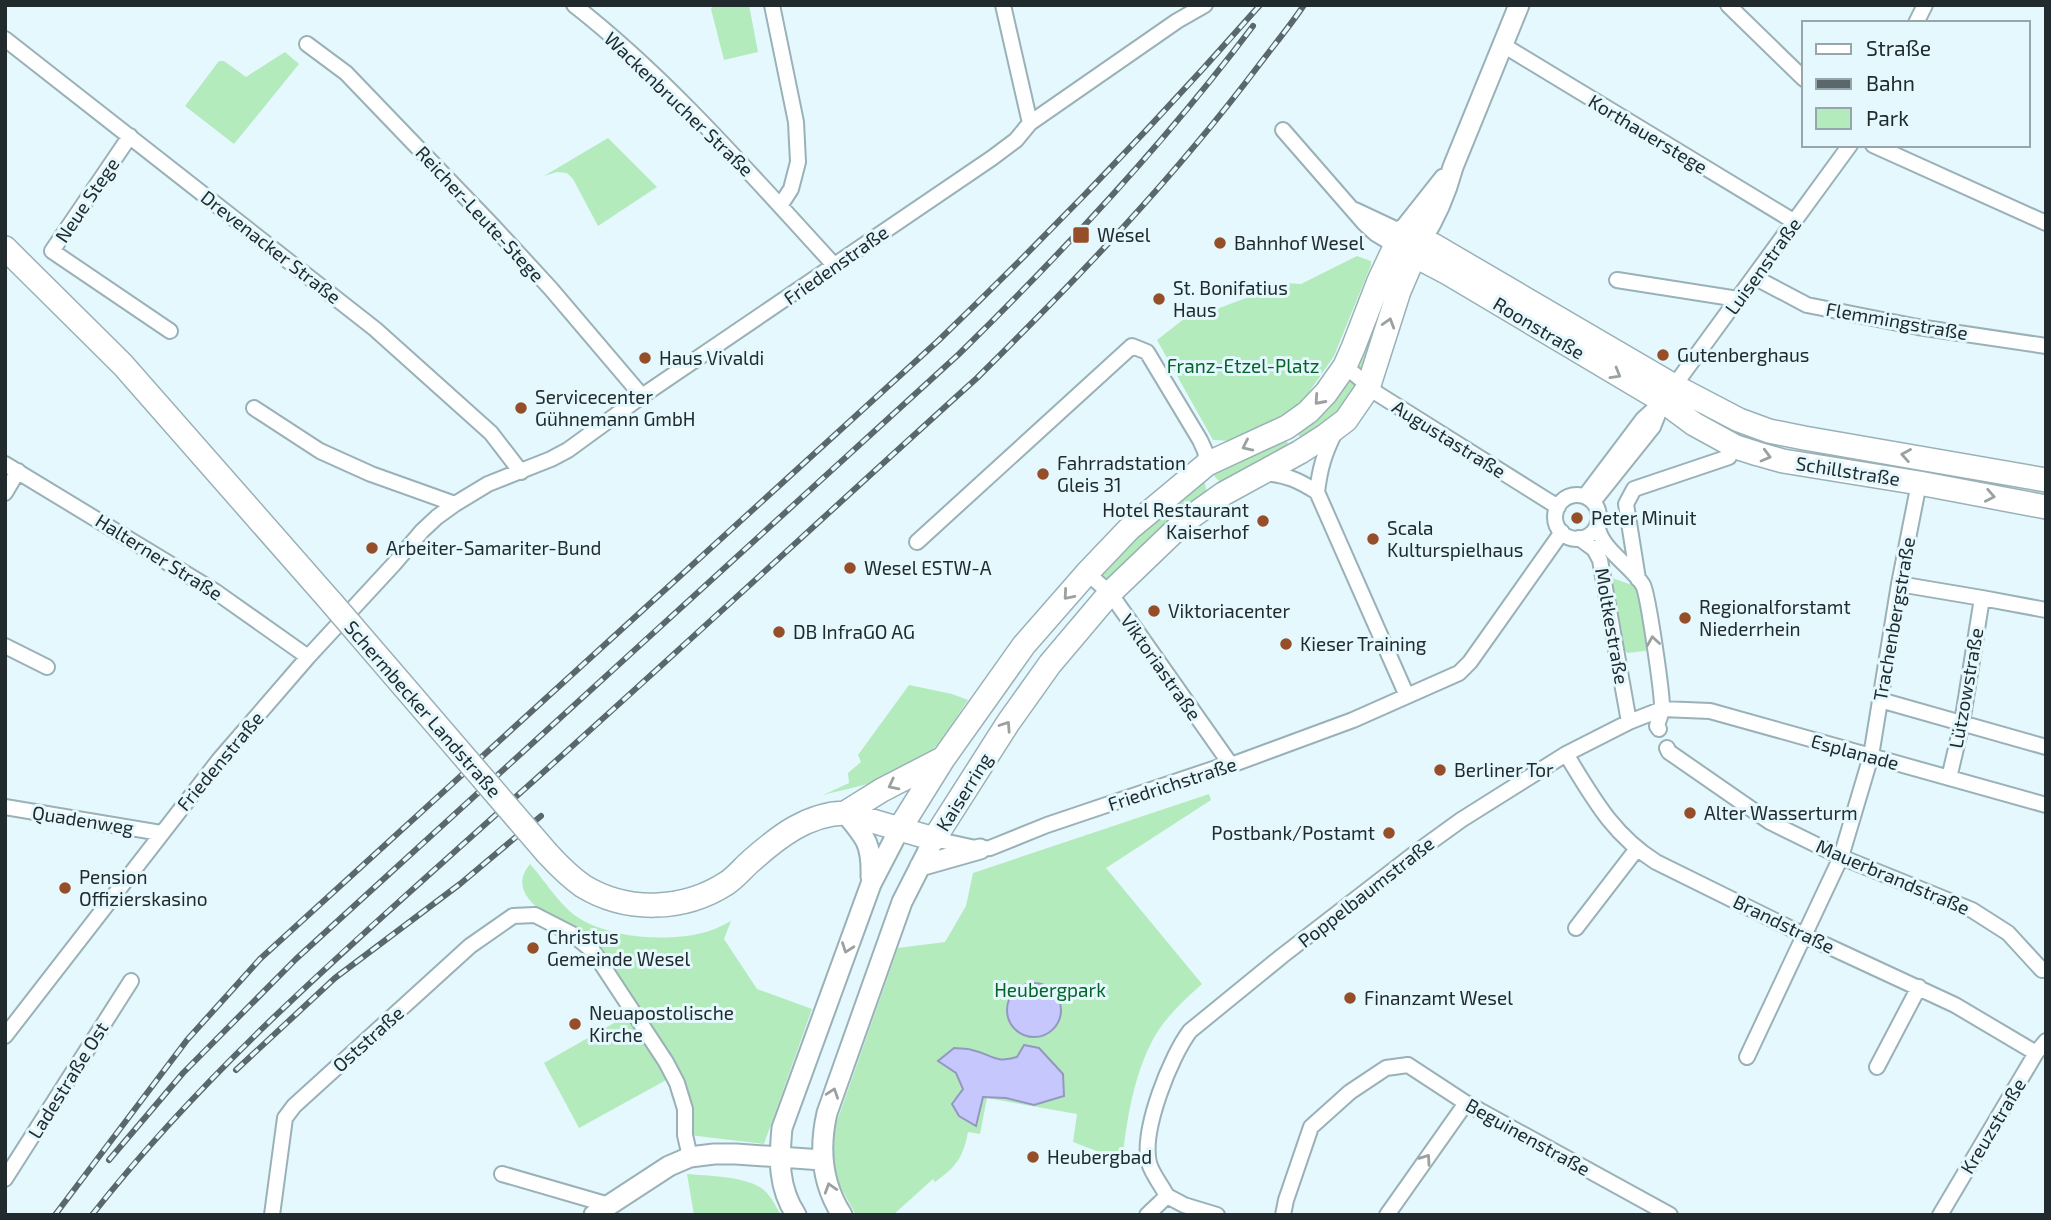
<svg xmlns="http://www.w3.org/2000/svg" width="2051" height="1220" viewBox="0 0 2051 1220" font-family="'Exo 2',sans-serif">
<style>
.green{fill:#b4ebbc}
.water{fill:#c5c7fd;stroke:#9498bf;stroke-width:2}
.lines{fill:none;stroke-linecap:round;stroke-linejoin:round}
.street-casing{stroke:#99b1b7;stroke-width:18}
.secondary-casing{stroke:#99b1b7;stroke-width:23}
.primary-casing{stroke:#99b1b7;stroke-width:26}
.street{stroke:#fff;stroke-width:14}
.secondary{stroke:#fff;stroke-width:19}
.primary{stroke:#fff;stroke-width:23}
.rail-casing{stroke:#5b686b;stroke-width:6}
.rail{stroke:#e4f8fe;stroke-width:3.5;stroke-dasharray:10;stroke-linecap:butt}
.primary-bridge-casing{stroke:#99b1b7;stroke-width:26;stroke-linecap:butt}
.primary-bridge{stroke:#fff;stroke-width:23}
.oneway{stroke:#9ba0a0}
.poi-dot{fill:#954e27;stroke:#e4f8fe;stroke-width:2.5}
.labels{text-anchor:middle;stroke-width:6;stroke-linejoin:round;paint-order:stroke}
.street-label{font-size:19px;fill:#212b2d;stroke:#e4f8fe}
.poi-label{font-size:19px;fill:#212b2d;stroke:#e4f8fe;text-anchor:start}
.park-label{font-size:19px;fill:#046427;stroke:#e4f8fe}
</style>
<rect width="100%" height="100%" fill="#e4f8fe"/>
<path class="green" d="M 714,5 L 749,5 L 758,52 L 724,60 L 711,9 Z
M 285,52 L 299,64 L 234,144 L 185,106 L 219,61 L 224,61 L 246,77 Z
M 608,138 L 657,187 L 598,226 L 573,179 L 567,173 L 557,172 L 544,176 Z
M 1357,256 L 1371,261 L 1371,265 L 1334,356 L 1303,401 L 1290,413 L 1233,441 L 1213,440 L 1157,340 L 1194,311 L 1206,313 L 1286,283 L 1301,284 Z
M 1395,271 L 1361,377 L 1357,370 L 1358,365 Z
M 1349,378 L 1357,388 L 1342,411 L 1302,442 L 1296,429 Z
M 1284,436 L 1291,449 L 1223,483 C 1217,480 1215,478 1213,473 Z
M 1203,475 L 1207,493 L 1109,580 L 1101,573 L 1103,562 Z
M 1609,577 L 1641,588 L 1651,650 L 1628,653 L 1621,649 Z
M 909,685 L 952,694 L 968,700 C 953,722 939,749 916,764 C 889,781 854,787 823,795 L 849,783 L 848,773 L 861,762 L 858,755 Z
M 1209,794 L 1211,800 L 1106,868 L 1202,984 C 1186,998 1170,1013 1158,1031 C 1136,1065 1127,1116 1123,1155 L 1099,1152 L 1073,1142 L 1077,1114 L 987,1098 L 980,1134 L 968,1132 C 963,1158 956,1167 935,1182 L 933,1179 L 893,1215 L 856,1215 L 836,1179 L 833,1146 L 836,1124 L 898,948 L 945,942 L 966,906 L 973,873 Z
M 530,864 C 546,882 561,908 582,920 C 616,939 669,942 706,932 C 714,930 723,925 731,921 L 724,939 L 757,989 L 812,1009 L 764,1144 L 689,1135 L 677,1074 L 579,1128 L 544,1063 L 635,1011 C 623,991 612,969 598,951 C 580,928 497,904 530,864 Z
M 687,1174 C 708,1176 751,1176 766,1192 C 772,1198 776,1207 781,1215 L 694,1215 Z"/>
<path class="water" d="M1007 1010a27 27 0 1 1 54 0a27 27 0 1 1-54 0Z
M 1024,1045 L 1039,1048 L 1063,1074 L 1064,1096 L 1034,1105 L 1006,1098 L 983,1097 L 976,1126 L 959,1116 L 952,1104 L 963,1089 L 956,1073 L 938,1061 L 954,1048 C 960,1049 966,1048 972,1050 C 992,1054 994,1064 1017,1057 Z"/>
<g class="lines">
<g class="street-casing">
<path id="street" d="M 574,5 C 671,81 752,176 835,266
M 772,5 L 796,122 L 798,162 L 791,189 L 780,206
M 1003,5 L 1030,123
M 1728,5 L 1804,79
M 1916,23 L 1925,5
M 5,39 L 375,329 L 491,433 L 521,472
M 307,44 L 346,73 L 493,226 L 551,289 L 642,396
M 1503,45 L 1795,222
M 1283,130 L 1364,223 L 1376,234 L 1396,246
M 130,136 L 52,251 L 170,331
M 1873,145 L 2046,223
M 1355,210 L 1402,232
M 1754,277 L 1807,305 L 1918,327 L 2046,346
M 1617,280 L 1738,299
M 1345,366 L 1378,394 L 1558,507
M 1674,386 L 1850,145
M 254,408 L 320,451 L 371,474 L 455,504
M 1335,432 C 1324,454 1320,468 1317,492 L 1407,696
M 5,464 L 216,592 L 308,657
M 1264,473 C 1287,475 1298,480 1317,492
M 5,493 L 18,471
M1555 517a22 22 0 1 1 44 0a22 22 0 1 1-44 0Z
M 1585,496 L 1643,419 L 1663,401
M 1593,502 L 1653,427 L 1661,407
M 1597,525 C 1602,551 1629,563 1643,585 C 1648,594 1663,697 1662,710 C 1661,715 1658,721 1657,726 L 1659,729
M 1579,538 L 1594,549 L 1600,560 L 1629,722
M 917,542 L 1132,346 L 1147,352 L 1200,440 L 1205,451 L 1207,464
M 1087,573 L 1110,593 L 1231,765
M 1638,579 L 1626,504 L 1634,489 L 1729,457
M 1899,584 L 1982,598
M 5,646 L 47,667
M 1880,700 L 2046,747
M 1667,748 L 1669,752 L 1770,822 L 1841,857 L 1972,910 L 2008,933 L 2042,970
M 1566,754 C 1593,798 1612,834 1656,862 L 1804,935 L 1955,1005 L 2036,1053
M 1949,778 L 1962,723 L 1982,598 L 2046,610
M 5,807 L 161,833
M 934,839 L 980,849 L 990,848 L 1047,825 L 1219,767 L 1231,765 L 1353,720 L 1459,673 L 1470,662 L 1562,532
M 1576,928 L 1636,850
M 5,1036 L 219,760 L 308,657 L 394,564 L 422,531 L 437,517 L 455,504 L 488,484 L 551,459 L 568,450 L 642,396 L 992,158 L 1016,140 L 1030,123 L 1177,21 L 1205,5
M 1747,1057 L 1841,857 L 1871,756 L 1899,584 L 1919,483
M 1877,1067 L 1919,987
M 502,1174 L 609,1205
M 5,1179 L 131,981
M 1167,1196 C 1162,1186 1152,1174 1149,1163 C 1141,1130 1171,1056 1190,1031 L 1282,956 L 1414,854 L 1461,820 L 1566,754 L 1629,722 L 1662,709 L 1710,711 L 2046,805
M 1167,1196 L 1184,1205 L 1217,1215
M 272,1215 L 285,1118 L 294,1106 L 470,946 L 513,916 L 535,915 L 572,934 L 593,951 L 666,1062 L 677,1083 L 685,1109 L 685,1135 L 690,1157
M 1147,1215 L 1167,1196
M 1283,1215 L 1286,1200 L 1311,1127 L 1350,1092 L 1386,1068 L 1408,1065 L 1466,1103 L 1670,1215
M 1387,1215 L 1466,1103
M 1940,1215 L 2036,1053 L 2046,1041"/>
</g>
<g class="secondary-casing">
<path id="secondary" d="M 1402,232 L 1444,179
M 1421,240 C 1436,217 1446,193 1453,167 L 1519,5
M 845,813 C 866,838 872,844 871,877
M 920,866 L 980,849
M 594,1215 L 669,1166 L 690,1157 L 714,1154 L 736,1154 L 822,1160
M 796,1215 C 778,1187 779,1160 782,1128 L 871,884 L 900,828
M 842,1215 C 822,1184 819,1148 827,1113 L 902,902 L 934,839"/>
</g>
<g class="primary-casing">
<path id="primary" d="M 5,248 L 123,365 L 332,603
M 1402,249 L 1448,273 L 1663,401 L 1694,424 L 1736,447 L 1758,454 L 1783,461 L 1919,483 L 2046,507
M 845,813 L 882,790 L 940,760
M 900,828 L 943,759 L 1024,645 L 1087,573 L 1129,529 L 1207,464 L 1287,427 L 1308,412 L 1326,393 L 1345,366 L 1353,348 L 1379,281 L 1402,232 L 1433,245 L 1674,386 L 1739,420 L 1769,431 L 1804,438 L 2046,480
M 547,853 C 558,865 570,877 583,886 C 627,913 684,911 727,883 C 736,877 743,868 751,861 C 778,837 807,814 845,813 L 934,839 L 1008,723 L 1050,664 L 1110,593 L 1184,522 L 1223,494 L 1300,452 L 1325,436 L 1346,420 L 1368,388 L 1399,291 L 1421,240"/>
</g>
<use href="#street" class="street"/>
<use href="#secondary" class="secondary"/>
<use href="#primary" class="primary"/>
<g class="rail-casing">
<path id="rail" d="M 236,1070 L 335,978 L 460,884 L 541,816
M 109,1160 L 183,1073 L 296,959 L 959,354 C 1064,251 1164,144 1253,26
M 55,1215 L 187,1040 L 260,959 L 939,340 C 1050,233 1158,121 1260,5
M 92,1215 C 213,1061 365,933 510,802 C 667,662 821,519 977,378 C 1077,279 1174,178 1259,65 C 1274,45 1290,26 1304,5"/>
</g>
<use href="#rail" class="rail"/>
<g class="primary-bridge-casing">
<path id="primary-bridge" d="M 332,603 L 547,853"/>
</g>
<use href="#primary-bridge" class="primary-bridge"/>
</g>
<defs><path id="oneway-chevron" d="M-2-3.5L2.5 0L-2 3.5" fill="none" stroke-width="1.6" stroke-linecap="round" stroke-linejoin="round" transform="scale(1.75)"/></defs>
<g class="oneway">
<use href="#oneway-chevron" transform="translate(1389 323) rotate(-73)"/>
<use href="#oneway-chevron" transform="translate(1616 374) rotate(30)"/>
<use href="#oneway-chevron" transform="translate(1319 400) rotate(132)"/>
<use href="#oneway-chevron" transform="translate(1247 446) rotate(155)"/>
<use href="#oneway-chevron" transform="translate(1906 455) rotate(-170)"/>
<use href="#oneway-chevron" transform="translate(1766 456) rotate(15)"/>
<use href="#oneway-chevron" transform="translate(1990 496) rotate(11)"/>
<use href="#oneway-chevron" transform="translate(1068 595) rotate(131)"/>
<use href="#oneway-chevron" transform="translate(1653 641) rotate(-99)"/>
<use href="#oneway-chevron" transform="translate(1006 726) rotate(-56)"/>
<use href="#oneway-chevron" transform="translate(893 785) rotate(153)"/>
<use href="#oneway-chevron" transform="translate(847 948) rotate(110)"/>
<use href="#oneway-chevron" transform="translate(833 1093) rotate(-71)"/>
<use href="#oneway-chevron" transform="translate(1426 1159) rotate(-55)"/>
<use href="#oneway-chevron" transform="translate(830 1188) rotate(-107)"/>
</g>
<g class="poi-dot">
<rect x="1072" y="226" width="18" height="18" rx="3.5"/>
<circle cx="1220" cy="243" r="7"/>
<circle cx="1159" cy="299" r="7"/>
<circle cx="1663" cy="355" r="7"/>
<circle cx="645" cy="358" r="7"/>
<circle cx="521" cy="408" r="7"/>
<circle cx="1043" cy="474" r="7"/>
<circle cx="1577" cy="518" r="7"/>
<circle cx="1263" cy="521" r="7"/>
<circle cx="1373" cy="539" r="7"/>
<circle cx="372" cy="548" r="7"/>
<circle cx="850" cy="568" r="7"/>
<circle cx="1154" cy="611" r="7"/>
<circle cx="1685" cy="618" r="7"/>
<circle cx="779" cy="632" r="7"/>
<circle cx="1286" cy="644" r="7"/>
<circle cx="1440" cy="770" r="7"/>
<circle cx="1690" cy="813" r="7"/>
<circle cx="1389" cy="833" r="7"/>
<circle cx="65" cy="888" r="7"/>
<circle cx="533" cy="948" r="7"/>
<circle cx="1350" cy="998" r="7"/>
<circle cx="575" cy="1024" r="7"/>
<circle cx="1033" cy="1157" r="7"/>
</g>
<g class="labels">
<g class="street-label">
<text transform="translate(679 104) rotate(44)" y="7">Wackenbrucher Straße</text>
<text transform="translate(1648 134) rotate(31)" y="7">Korthauerstege</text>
<text transform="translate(87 200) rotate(-56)" y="7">Neue Stege</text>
<text transform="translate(480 214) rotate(47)" y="7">Reicher-Leute-Stege</text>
<text transform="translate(271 247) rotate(38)" y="7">Drevenacker Straße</text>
<text transform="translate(836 265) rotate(-35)" y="7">Friedenstraße</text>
<text transform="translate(1763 266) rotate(-54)" y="7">Luisenstraße</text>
<text transform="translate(1897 321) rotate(10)" y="7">Flemmingstraße</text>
<text transform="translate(1539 328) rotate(31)" y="7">Roonstraße</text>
<text transform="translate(1449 439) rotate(32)" y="7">Augustastraße</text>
<text transform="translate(1848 471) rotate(9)" y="7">Schillstraße</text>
<text transform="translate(159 557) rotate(32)" y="7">Halterner Straße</text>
<text transform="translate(1894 619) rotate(-80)" y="7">Trachenbergstraße</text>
<text transform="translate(1612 626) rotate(80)" y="7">Moltkestraße</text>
<text transform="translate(1161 667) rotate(55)" y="7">Viktoriastraße</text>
<text transform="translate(1966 688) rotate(-80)" y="7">Lützowstraße</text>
<text transform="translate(423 709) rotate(49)" y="7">Schermbecker Landstraße</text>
<text transform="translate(1855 752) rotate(15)" y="7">Esplanade</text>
<text transform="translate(220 761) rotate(-50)" y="7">Friedenstraße</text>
<text transform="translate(1172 784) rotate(-18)" y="7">Friedrichstraße</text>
<text transform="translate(964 792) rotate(-58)" y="7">Kaiserring</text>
<text transform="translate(83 820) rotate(9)" y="7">Quadenweg</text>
<text transform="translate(1893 877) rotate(23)" y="7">Mauerbrandstraße</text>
<text transform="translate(1366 892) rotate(-38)" y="7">Poppelbaumstraße</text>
<text transform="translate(1784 924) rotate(26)" y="7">Brandstraße</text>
<text transform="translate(368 1039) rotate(-42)" y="7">Oststraße</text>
<text transform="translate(68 1080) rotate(-58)" y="7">Ladestraße Ost</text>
<text transform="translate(1993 1126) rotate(-59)" y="7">Kreuzstraße</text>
<text transform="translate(1528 1137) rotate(29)" y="7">Beguinenstraße</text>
</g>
<g class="poi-label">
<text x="1097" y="242">Wesel</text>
<text x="1234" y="250">Bahnhof Wesel</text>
<text x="1173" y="295">St. Bonifatius<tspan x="1173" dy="22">Haus</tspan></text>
<text x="1677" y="362">Gutenberghaus</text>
<text x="659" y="365">Haus Vivaldi</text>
<text x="535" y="404">Servicecenter<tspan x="535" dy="22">Gühnemann GmbH</tspan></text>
<text x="1057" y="470">Fahrradstation<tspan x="1057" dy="22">Gleis 31</tspan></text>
<text x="1249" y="517" text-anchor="end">Hotel Restaurant<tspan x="1249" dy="22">Kaiserhof</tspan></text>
<text x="1591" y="525">Peter Minuit</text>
<text x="1387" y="535">Scala<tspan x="1387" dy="22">Kulturspielhaus</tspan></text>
<text x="386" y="555">Arbeiter-Samariter-Bund</text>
<text x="864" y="575">Wesel ESTW-A</text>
<text x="1699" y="614">Regionalforstamt<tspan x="1699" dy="22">Niederrhein</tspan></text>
<text x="1168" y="618">Viktoriacenter</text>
<text x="793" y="639">DB InfraGO AG</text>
<text x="1300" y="651">Kieser Training</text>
<text x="1454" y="777">Berliner Tor</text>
<text x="1704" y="820">Alter Wasserturm</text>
<text x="1375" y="840" text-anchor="end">Postbank/Postamt</text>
<text x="79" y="884">Pension<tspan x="79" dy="22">Offizierskasino</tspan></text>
<text x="547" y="944">Christus<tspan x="547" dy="22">Gemeinde Wesel</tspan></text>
<text x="1364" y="1005">Finanzamt Wesel</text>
<text x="589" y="1020">Neuapostolische<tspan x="589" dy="22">Kirche</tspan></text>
<text x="1047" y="1164">Heubergbad</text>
</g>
<g class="park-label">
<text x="1243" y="373">Franz-Etzel-Platz</text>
<text x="1050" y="997">Heubergpark</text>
</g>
</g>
<rect width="2051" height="1220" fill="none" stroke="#212b2d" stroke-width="14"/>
<rect x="1802" y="21" width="228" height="126" fill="#e4f8fe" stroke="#96a6aa" stroke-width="2"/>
<rect x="1816" y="44" width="35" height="10" fill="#ffffff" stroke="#96a6aa" stroke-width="2"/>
<text x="1866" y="56" font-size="21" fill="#212b2d">Straße</text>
<rect x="1816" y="79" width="35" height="10" fill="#5b686b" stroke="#96a6aa" stroke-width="2"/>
<text x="1866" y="91" font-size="21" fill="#212b2d">Bahn</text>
<rect x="1816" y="108" width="35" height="21" fill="#b4ebbc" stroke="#96a6aa" stroke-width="2"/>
<text x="1866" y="126" font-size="21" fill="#212b2d">Park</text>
</svg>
